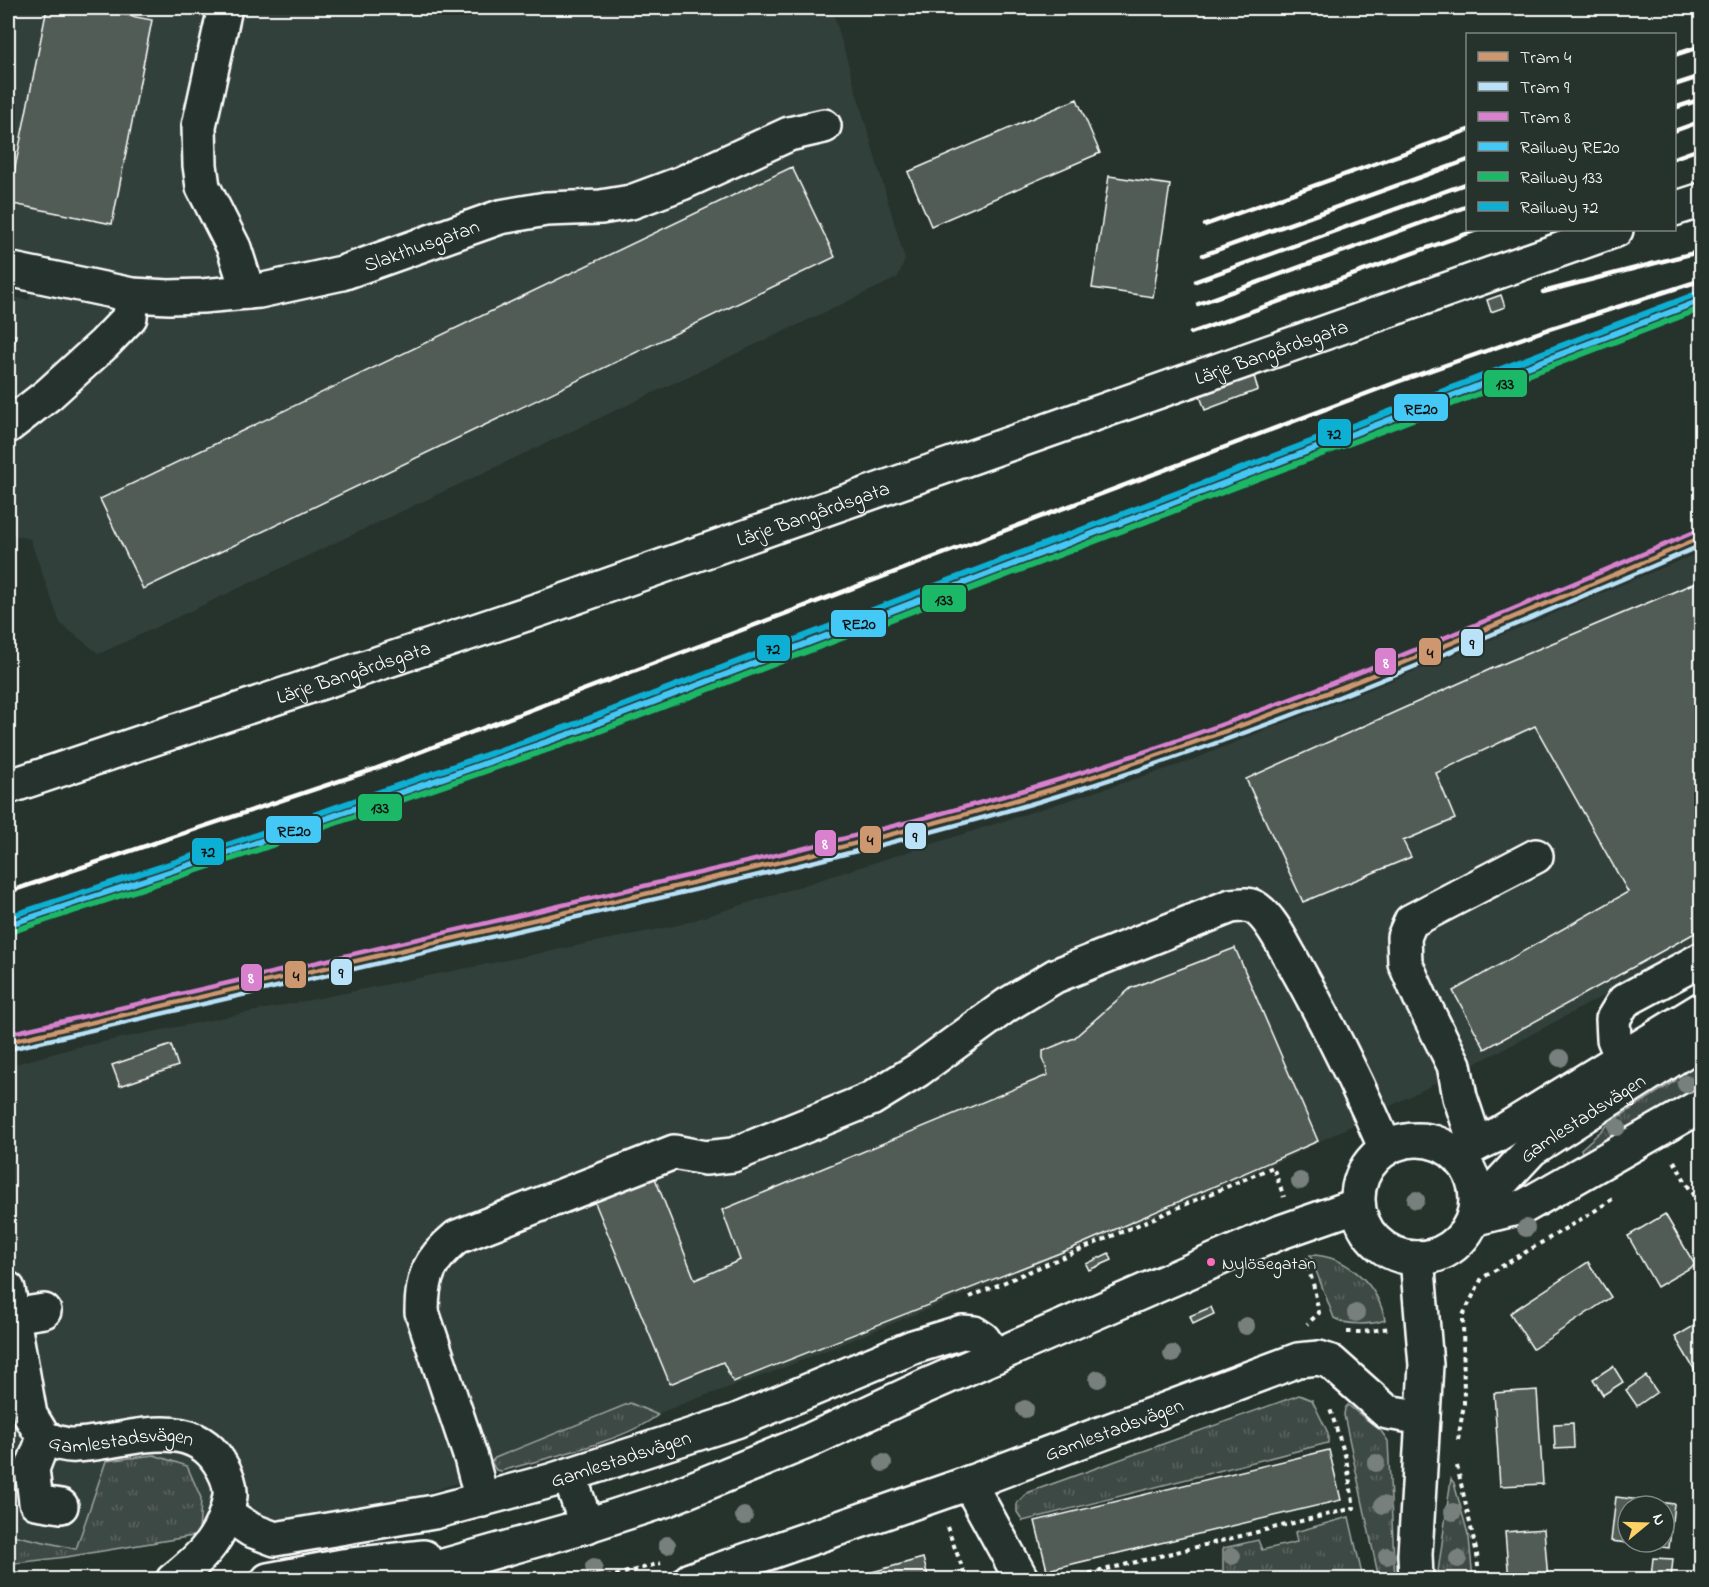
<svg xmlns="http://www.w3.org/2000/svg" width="1709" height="1587" viewBox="0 0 1709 1587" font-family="'Indie Flower',sans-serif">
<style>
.built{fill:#333f3a}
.grass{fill:url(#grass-tufts);stroke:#9ea4a2;stroke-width:1.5}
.building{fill:#515c57;stroke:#fff;stroke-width:1.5;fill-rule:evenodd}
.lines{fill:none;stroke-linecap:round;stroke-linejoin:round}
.minor-casing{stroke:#fff;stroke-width:38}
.path{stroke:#fff;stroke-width:4;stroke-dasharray:4.5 4.5;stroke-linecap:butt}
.minor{stroke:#26332d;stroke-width:33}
.rail{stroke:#fff;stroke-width:4.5}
.rail-1-casing{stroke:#26332d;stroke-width:10}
.rail-2-casing{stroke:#26332d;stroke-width:10}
.rail-3-casing{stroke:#26332d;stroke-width:10}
.rail-1{stroke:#44c8f5;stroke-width:6}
.rail-2{stroke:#1ab867;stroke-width:6}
.rail-3{stroke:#0dafd3;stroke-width:6}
.tram-1-casing{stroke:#26332d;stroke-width:9}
.tram-2-casing{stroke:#26332d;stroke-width:9}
.tram-3-casing{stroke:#26332d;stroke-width:9}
.tram-1{stroke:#cd976f;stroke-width:4.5}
.tram-2{stroke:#b9e2f8;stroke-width:4.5}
.tram-3{stroke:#d981ce;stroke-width:4.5}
.tree{fill:#78807d}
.bus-dot{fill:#fb6dba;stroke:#26332d;stroke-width:2}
.labels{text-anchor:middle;stroke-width:4.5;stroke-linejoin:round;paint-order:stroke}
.bus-label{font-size:18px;fill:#fff;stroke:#26332d;text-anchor:start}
.street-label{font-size:20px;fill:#fff;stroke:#26332d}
.line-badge{stroke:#26332d;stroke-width:2}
.badge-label{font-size:16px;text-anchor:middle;font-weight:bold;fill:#fff}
.pale-badge-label{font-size:16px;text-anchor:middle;font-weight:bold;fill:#111}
</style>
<defs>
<pattern id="grass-tufts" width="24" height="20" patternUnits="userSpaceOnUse" patternTransform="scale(1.5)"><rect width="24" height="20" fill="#3e4944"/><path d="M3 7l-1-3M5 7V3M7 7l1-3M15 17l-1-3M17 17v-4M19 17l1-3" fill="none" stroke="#5b6460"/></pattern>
</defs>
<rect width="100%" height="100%" fill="#26332d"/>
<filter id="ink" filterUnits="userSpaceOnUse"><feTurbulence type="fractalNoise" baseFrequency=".0167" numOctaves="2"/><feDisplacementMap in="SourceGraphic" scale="12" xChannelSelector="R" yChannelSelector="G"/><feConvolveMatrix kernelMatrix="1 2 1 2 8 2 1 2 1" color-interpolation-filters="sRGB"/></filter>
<g filter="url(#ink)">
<path class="built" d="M 8,8 L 832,8 L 905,260 L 897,278 L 99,654 L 60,623 L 30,539 L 8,534 L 8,296 L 29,300 L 39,256 L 8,249 Z
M 1701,552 L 1701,943 L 1510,1046 L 1291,1156 L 1101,1239 L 775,1371 L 690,1401 L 565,1450 L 399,1501 L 199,1535 L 154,1455 L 106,1461 L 76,1549 L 8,1534 L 8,1066 L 78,1047 L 679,925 L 1182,764 Z"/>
<path class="grass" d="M 1701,1061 L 1701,1088 L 1587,1156 L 1582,1153 L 1581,1149 L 1611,1122 L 1675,1081 L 1678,1076 Z
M 1310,1255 C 1347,1255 1378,1285 1385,1320 C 1371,1325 1347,1326 1334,1318 Z
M 1299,1395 L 1312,1400 L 1328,1433 L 1328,1443 L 1023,1521 L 1017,1512 L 1017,1503 L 1027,1493 Z
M 630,1403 L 658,1415 C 623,1442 545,1458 501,1471 L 496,1470 L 491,1462 L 495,1458 Z
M 1348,1405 L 1381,1431 L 1388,1441 L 1395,1579 L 1379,1579 L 1344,1415 L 1345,1408 Z
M 154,1455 L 187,1466 L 201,1498 L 199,1535 L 66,1557 L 8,1564 L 8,1534 L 76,1549 L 106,1461 Z
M 1451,1479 L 1454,1483 L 1469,1538 L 1473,1579 L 1437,1579 Z
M 1349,1517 L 1363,1579 L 1223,1579 L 1223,1548 L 1258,1540 L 1262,1550 L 1297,1542 L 1295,1532 Z"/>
<path class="building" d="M 47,8 L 89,8 L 152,20 L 112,224 L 8,203 Z
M 1077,99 L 1100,153 L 931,226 L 908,172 Z
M 792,167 L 835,257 L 143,589 L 100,499 Z
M 1109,176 L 1170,185 L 1153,297 L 1092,288 Z
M 1501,295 L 1505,307 L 1491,312 L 1487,300 Z
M 8,334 L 16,335 L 10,366 L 8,366 Z
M 1254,376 L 1258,390 L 1205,410 L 1200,396 Z
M 1702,580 L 1702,929 L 1485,1049 L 1453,991 L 1628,892 L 1535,726 L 1436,773 L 1455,819 L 1403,841 L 1411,857 L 1303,902 L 1246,779 L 1493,668 Z
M 1235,948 L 1318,1141 L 1070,1249 L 733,1382 L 723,1362 L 670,1384 L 591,1193 L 651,1168 L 695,1280 L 740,1260 L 722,1210 L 1048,1075 L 1043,1058 L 1043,1051 L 1074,1038 L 1131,988 Z
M 171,1045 L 178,1066 L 120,1086 L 112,1065 Z
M 1665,1214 L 1695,1265 L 1657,1287 L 1628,1236 Z
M 1109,1253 L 1112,1260 L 1089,1270 L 1086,1264 Z
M 1588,1262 L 1611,1297 L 1533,1349 L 1510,1313 Z
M 1211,1307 L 1214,1314 L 1193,1324 L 1190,1316 Z
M 1702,1321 L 1702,1378 L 1700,1379 L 1675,1337 Z
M 1613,1366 L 1623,1382 L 1603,1395 L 1593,1379 Z
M 1646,1376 L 1657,1392 L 1637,1406 L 1626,1390 Z
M 1537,1390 L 1543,1484 L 1500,1486 L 1494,1393 Z
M 1573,1423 L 1574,1448 L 1555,1449 L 1554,1424 Z
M 1329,1450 L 1341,1500 L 1047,1570 L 1035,1521 Z
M 1616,1497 L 1674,1504 L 1669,1548 L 1611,1541 ZM 1628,1506 L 1664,1506 L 1664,1542 L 1628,1542 Z
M 1544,1529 L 1548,1580 L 1509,1580 L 1505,1532 Z
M 923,1558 L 929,1580 L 843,1580 Z
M 1653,1558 L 1673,1559 L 1671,1579 L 1651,1577 Z"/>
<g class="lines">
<g class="minor-casing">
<g id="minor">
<path d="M 225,8 L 199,126 L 200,165 L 203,187 L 234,248 L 248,292"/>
<path d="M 1674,209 L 1702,200"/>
<path id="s1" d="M 8,269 L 132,295 L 169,297 L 202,296 L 259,291 L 342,273 L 500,217 L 546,209 L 601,207 L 631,202 L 682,183 L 789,134 L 824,126"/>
<path d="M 8,426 L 49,394 L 104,344 L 130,317 L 132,295"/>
<path id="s2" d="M 8,787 L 541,609 L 1616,230"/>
<path d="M 1622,1058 L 1614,1039 L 1613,1019 L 1624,1001 L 1702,959"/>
<circle cx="1417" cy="1199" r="59"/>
<path d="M 1476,1145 L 1460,1097 L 1454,1065 L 1420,997 L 1405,963 L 1404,937 L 1411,921 L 1536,856"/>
<path d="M 1458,1153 L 1495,1136 L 1702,1009"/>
<path id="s3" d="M 1476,1209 L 1532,1149 L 1702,1040"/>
<path d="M 1473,1219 L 1525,1206 L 1702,1105"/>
<path id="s4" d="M 8,1289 L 30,1415 L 44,1438 C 53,1441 65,1446 75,1445 C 121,1444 188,1412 219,1462 C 225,1471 231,1484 230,1496 C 224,1535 204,1556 173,1580"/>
<path d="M 12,1316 L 44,1311"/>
<path d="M 44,1438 L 32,1469 L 36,1502 L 61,1506"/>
<path d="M 569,1475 L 587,1526"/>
<path d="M 969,1483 L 1022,1580"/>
<path d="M 482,1500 L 471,1458 L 422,1312 C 422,1276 429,1260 457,1237 L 674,1152 L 705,1158 L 733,1155 L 871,1099 L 918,1070 L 1007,1005 L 1055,976 L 1231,906 C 1240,905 1249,903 1257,909 C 1272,920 1282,943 1291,958 C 1326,1020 1358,1084 1386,1149"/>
<path id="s5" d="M 227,1514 L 251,1530 L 275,1539 L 434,1512 L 550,1481 L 736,1421 L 913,1347 L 962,1332 L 974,1333 L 983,1339 L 995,1356"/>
<path d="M 268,1580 L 343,1566 L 424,1557"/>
<path d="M 394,1580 L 585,1526 L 665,1500 L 804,1443 L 926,1386 L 1211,1262 L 1278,1233 L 1358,1205"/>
<path id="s6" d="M 690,1580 L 969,1483 L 1298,1360 L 1319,1358 L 1331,1362 L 1387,1412 L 1423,1418"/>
<path d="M 1416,1580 L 1415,1554 L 1426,1365 L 1417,1258"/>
</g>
</g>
<path class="path" d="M 1674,1161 L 1702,1211
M 1305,1258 L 1313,1283 L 1319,1313 L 1307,1324
M 970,1297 L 1273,1167 L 1284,1197
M 1347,1332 L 1363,1332 L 1390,1328
M 1458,1440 L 1464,1404 L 1463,1315 L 1482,1278 L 1593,1212 L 1614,1198
M 1457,1466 L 1477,1554 L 1479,1580
M 947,1527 L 967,1580
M 598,1580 L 661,1563
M 1063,1580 L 1354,1508 L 1346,1458 L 1330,1409"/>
<use href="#minor" class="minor"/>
<path class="rail" d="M 1674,55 L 1702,46
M 1674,85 L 1702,76
M 1674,108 L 1702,99
M 1674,131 L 1702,121
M 1674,158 L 1702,148
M 1205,225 L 1468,130
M 1203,255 L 1468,160
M 1196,281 L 1468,183
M 1543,292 L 1702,251
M 1198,304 L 1468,206
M 1191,333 L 1477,230
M 8,892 L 372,770 L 1397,382 L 1549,329 L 1702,280"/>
<g class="rail-1-casing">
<path id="rail-1" d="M 8,925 L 244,847 L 581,730 L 1702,300"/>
</g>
<g class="rail-2-casing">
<path id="rail-2" d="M 10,932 L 246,854 L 584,737 L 1702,308"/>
</g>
<g class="rail-3-casing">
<path id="rail-3" d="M 8,917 L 242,840 L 578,723 L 1699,293"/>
</g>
<use href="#rail-1" class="rail-1"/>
<use href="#rail-2" class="rail-2"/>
<use href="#rail-3" class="rail-3"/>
<g class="tram-1-casing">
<path id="tram-1" d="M 8,1042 C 210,994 413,948 615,901 C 765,866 916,831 1063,786 C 1282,718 1492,627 1702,537"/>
</g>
<g class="tram-2-casing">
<path id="tram-2" d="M 10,1049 C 209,1002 408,957 607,910 C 760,875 914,840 1064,794 C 1282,727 1492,635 1702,545"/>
</g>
<g class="tram-3-casing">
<path id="tram-3" d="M 8,1034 C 209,987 412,941 614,893 C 764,858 914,824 1061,779 C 1280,711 1489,620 1699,530"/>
</g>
<use href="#tram-1" class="tram-1"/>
<use href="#tram-2" class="tram-2"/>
<use href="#tram-3" class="tram-3"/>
</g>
<g class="tree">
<circle cx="1560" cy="1058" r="9"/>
<circle cx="1686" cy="1084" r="9"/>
<circle cx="1617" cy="1127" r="9"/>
<circle cx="1300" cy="1181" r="9"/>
<circle cx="1416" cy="1200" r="9"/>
<circle cx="1526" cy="1228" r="9"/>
<circle cx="1356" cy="1313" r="9"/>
<circle cx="1246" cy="1326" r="9"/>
<circle cx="1172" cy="1354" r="9"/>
<circle cx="1098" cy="1379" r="9"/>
<circle cx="1025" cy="1409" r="9"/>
<circle cx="883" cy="1463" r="9"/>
<circle cx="1376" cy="1463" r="9"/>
<circle cx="1383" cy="1505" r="9"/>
<circle cx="1453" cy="1512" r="9"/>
<circle cx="744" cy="1516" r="9"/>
<circle cx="667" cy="1545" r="9"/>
<circle cx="1232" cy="1556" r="9"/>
<circle cx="1387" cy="1556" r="9"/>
<circle cx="1458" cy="1559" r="9"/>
<circle cx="594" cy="1567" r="9"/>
</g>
</g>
<circle class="bus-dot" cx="1211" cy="1262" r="5"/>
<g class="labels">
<g class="bus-label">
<text x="1222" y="1269">Nylösegatan</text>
</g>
<g class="street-label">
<text dy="7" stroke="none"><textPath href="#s1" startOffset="423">Slakthusgatan</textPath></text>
<text dy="7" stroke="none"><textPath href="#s2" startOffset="1336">Lärje Bangårdsgata</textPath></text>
<text dy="7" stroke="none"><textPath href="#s2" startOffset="850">Lärje Bangårdsgata</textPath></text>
<text dy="7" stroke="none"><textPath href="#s2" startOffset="364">Lärje Bangårdsgata</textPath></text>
<text dy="7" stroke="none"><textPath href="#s3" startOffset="141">Gamlestadsvägen</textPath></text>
<text dy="7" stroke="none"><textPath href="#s6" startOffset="450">Gamlestadsvägen</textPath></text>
<text dy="7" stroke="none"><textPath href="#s4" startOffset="234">Gamlestadsvägen</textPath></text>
<text dy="7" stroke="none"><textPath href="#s5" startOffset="410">Gamlestadsvägen</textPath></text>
</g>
</g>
<g class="line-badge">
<rect x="1483" y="369" width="45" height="29" rx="6" fill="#1ab867"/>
<rect x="1393" y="393" width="56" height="29" rx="6" fill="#44c8f5"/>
<rect x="1317" y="418" width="35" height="29" rx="6" fill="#0dafd3"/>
<rect x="921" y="584" width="46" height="29" rx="6" fill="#1ab867"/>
<rect x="830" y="609" width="57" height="29" rx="6" fill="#44c8f5"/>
<rect x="1460" y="628" width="24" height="29" rx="6" fill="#b9e2f8"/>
<rect x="756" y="634" width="35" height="28" rx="6" fill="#0dafd3"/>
<rect x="1418" y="637" width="24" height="29" rx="6" fill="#cd976f"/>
<rect x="1374" y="647" width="23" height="29" rx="6" fill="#d981ce"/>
<rect x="357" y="793" width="46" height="29" rx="6" fill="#1ab867"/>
<rect x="265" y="815" width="57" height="29" rx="6" fill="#44c8f5"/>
<rect x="904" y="822" width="23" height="28" rx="6" fill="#b9e2f8"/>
<rect x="859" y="825" width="23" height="29" rx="6" fill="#cd976f"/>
<rect x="814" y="829" width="23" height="28" rx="6" fill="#d981ce"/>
<rect x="191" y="837" width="34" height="29" rx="6" fill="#0dafd3"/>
<rect x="330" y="958" width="23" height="28" rx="6" fill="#b9e2f8"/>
<rect x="284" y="960" width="23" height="29" rx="6" fill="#cd976f"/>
<rect x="240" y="963" width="23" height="29" rx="6" fill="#d981ce"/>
</g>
<g class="badge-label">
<text x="1386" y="668">8</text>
<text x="825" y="849">8</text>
<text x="251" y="983">8</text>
</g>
<g class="pale-badge-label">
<text x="1505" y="389">133</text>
<text x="1421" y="414">RE20</text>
<text x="1334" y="439">72</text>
<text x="944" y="605">133</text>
<text x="859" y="629">RE20</text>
<text x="1472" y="649">9</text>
<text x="773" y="654">72</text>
<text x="1430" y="658">4</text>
<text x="380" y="813">133</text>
<text x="294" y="836">RE20</text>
<text x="915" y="842">9</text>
<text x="870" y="845">4</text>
<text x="208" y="857">72</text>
<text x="341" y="978">9</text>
<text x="296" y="981">4</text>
</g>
<rect width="1709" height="1587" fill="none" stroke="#26332d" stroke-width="30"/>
<rect x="15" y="15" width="1679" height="1557" fill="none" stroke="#fff" stroke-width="2" filter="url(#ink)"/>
<rect x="1466" y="33" width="210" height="198" fill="#26332d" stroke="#7d8581" stroke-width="1.5"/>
<rect x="1478" y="52" width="30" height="9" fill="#cd976f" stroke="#7d8581" stroke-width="1.5"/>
<text x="1520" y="63" font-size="18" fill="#ffffff">Tram 4</text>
<rect x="1478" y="82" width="30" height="9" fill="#b9e2f8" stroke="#7d8581" stroke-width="1.5"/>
<text x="1520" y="93" font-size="18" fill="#ffffff">Tram 9</text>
<rect x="1478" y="112" width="30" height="9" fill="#d981ce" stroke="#7d8581" stroke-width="1.5"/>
<text x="1520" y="123" font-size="18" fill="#ffffff">Tram 8</text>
<rect x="1478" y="142" width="30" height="9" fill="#44c8f5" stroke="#7d8581" stroke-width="1.5"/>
<text x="1520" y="153" font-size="18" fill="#ffffff">Railway RE20</text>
<rect x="1478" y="172" width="30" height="9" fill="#1ab867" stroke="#7d8581" stroke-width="1.5"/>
<text x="1520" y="183" font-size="18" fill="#ffffff">Railway 133</text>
<rect x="1478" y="202" width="30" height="9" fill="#0dafd3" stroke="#7d8581" stroke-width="1.5"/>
<text x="1520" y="213" font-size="18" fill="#ffffff">Railway 72</text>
<g transform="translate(1646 1524) rotate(71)"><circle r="28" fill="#26332d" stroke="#7d8581" stroke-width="1.5"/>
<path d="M0-4.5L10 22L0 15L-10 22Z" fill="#ffd166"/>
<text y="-9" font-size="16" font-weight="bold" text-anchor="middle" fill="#ffffff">N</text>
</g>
</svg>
